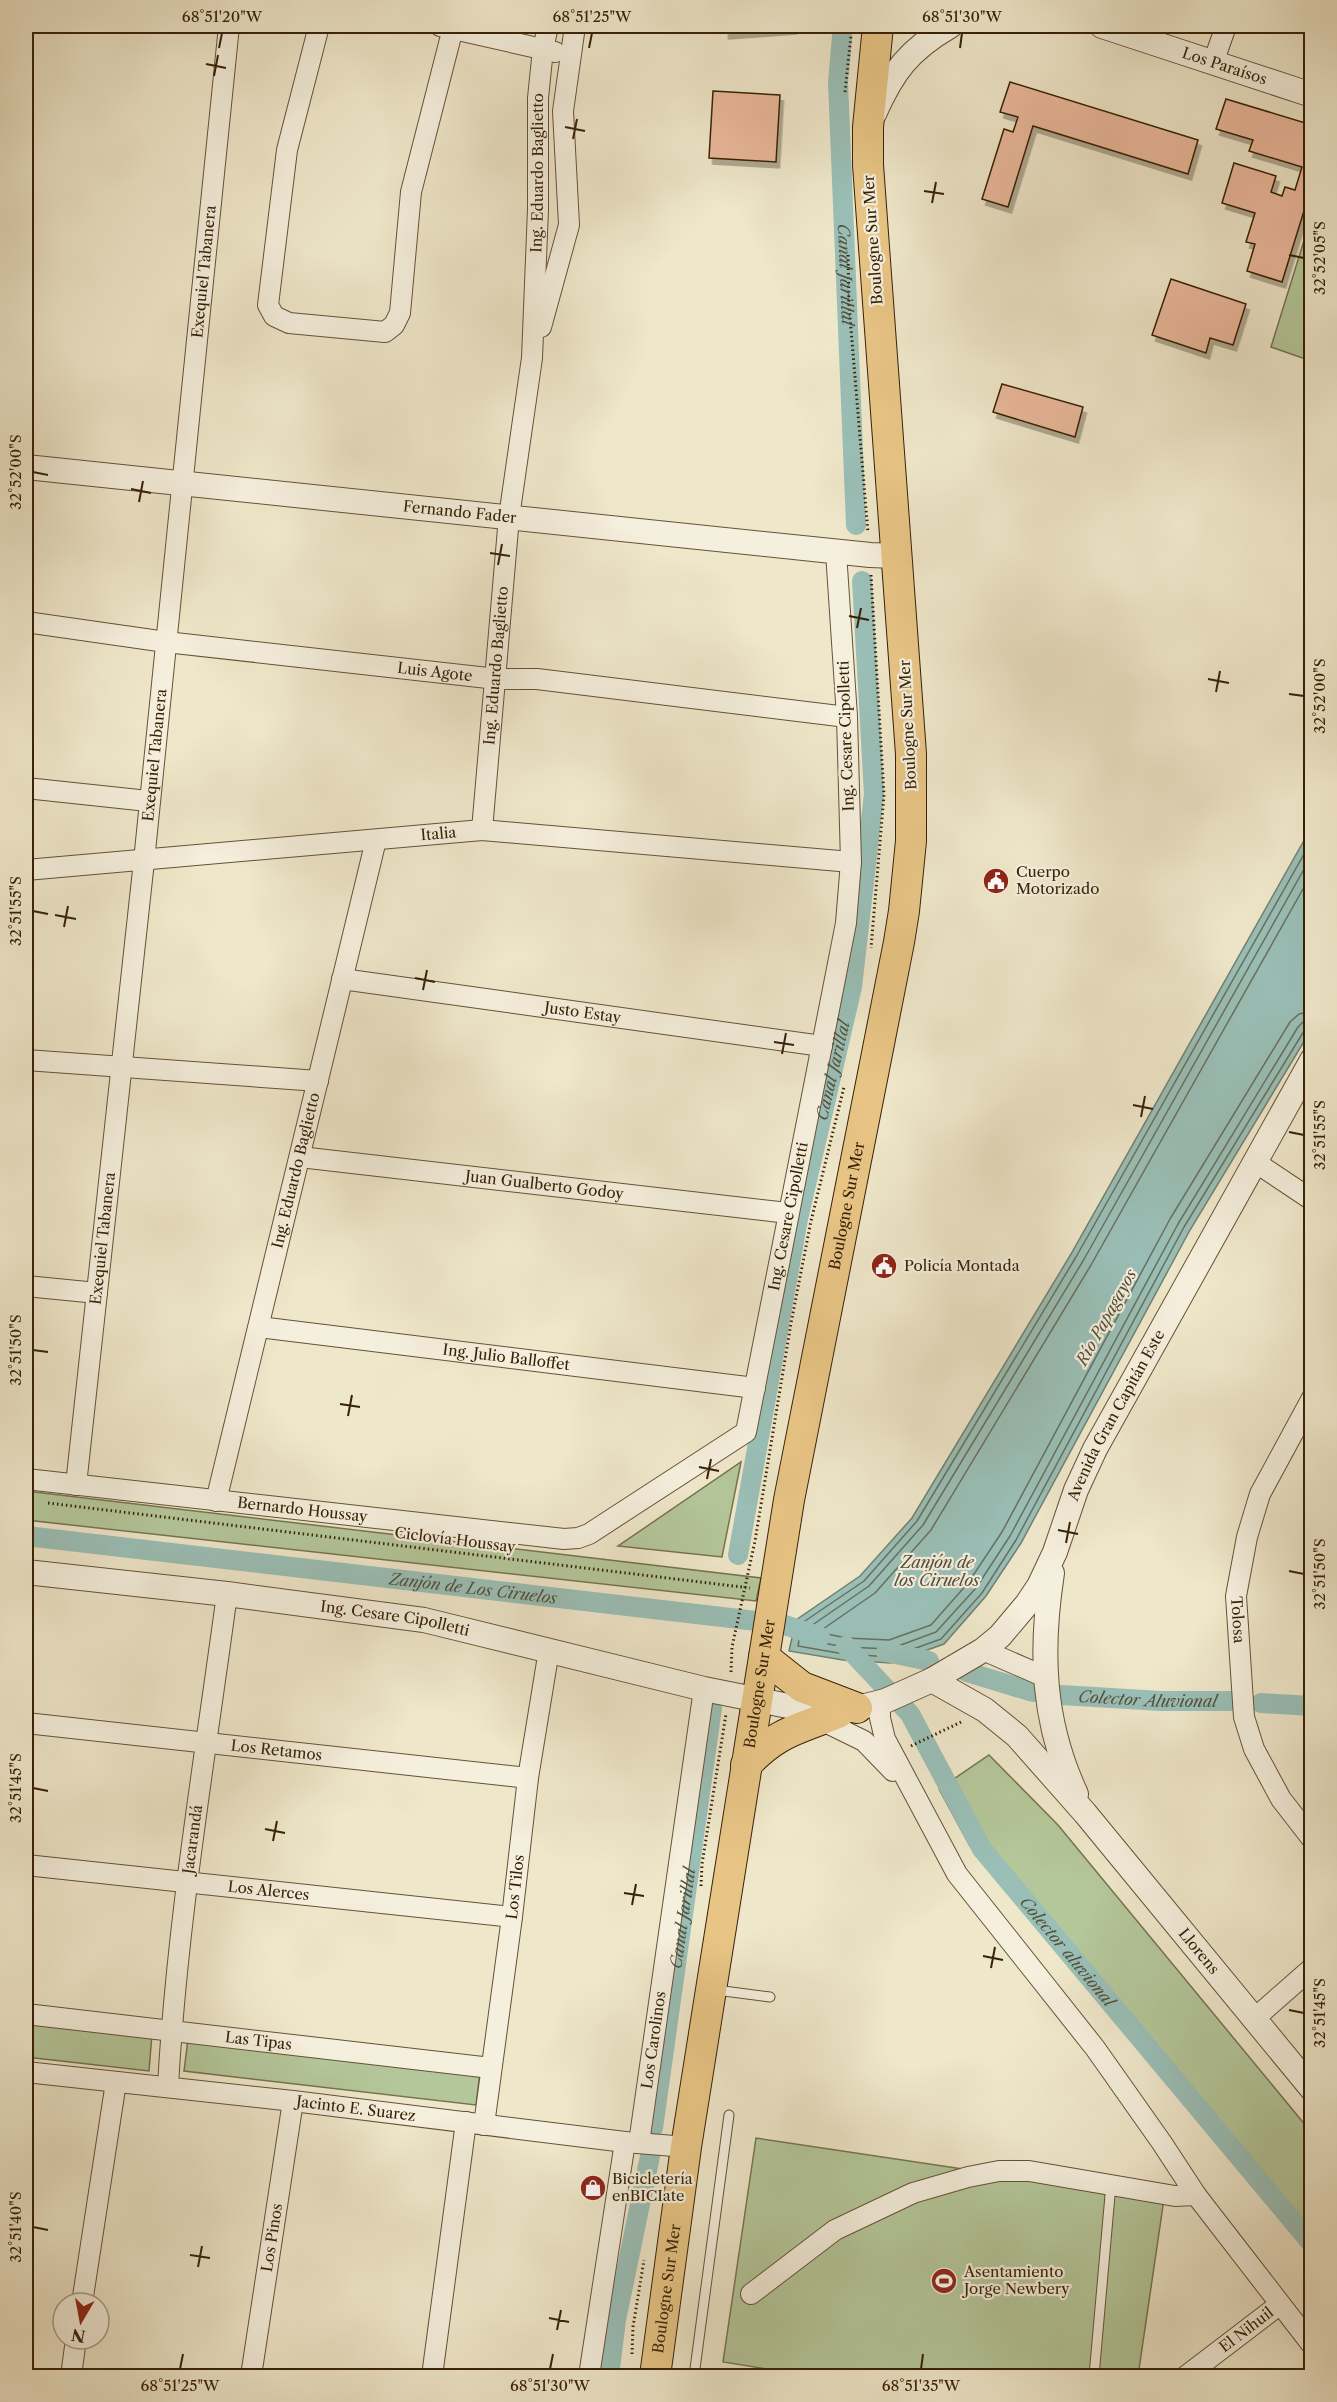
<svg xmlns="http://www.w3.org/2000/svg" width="1337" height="2402" viewBox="0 0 1337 2402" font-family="'Libre Caslon Text',serif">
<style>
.green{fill:#b4c79a;stroke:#757450;stroke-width:1.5}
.water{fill:#9abfb7;stroke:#728070;stroke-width:1.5}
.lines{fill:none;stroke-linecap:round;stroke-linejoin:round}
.shore{stroke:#68705e;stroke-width:1.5}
.canal{stroke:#9abfb7;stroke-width:20}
.building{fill:#eab89b;stroke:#362106;stroke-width:1.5;filter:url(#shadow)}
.service-casing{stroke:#645237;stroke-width:11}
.minor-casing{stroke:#645237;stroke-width:22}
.tertiary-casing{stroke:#645237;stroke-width:26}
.primary-casing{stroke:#362106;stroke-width:32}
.path{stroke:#362106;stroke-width:3;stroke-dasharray:1.5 3;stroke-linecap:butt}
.service{stroke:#f5efdd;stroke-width:9}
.minor{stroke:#f5efdd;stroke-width:20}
.tertiary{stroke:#f5efdd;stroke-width:24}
.primary{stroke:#e8c485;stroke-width:30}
.ticks{fill:none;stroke:#362106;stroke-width:2}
.labels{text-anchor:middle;stroke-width:4.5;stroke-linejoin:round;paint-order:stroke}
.street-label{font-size:15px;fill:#362106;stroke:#f5efdd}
.poi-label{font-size:15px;fill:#362106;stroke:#f5efdd;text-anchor:start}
.water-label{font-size:16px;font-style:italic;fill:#54503b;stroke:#f5efdd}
.neatline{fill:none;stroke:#362106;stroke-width:2}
.ticks-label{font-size:15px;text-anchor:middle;fill:#362106}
</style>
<defs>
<filter id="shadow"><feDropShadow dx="3.5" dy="6" stdDeviation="0" flood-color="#0004"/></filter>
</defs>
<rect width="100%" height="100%" fill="#efe7ca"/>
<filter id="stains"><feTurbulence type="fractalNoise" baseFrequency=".00333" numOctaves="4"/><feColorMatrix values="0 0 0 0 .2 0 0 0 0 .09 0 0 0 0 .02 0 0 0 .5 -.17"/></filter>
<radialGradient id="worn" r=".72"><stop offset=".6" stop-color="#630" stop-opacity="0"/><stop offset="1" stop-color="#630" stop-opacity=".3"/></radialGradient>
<path class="green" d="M 1311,218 L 1311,361 L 1271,347 Z
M 741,1462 L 722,1557 L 618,1546 Z
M 26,1491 L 761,1578 L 756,1601 L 26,1520 Z
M 989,1755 L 1058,1825 L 1311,2132 L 1311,2238 L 970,1846 L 939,1789 Z
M 26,2020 L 152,2034 L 149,2071 L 26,2057 Z
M 188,2039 L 480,2072 L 476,2105 L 184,2071 Z
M 756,2138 L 1164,2199 L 1138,2376 L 786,2376 L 786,2372 L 723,2362 Z"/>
<path class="water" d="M 1311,828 L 1311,1030 L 1190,1230 L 1021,1543 L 986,1596 L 944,1644 L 891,1663 L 843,1660 L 789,1651 L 796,1620 L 860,1576 L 912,1518 L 1071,1254 Z"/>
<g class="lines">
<path class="shore" d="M 1312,840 L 1076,1257 L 917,1521 L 864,1581 L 802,1623 L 798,1646 L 844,1654 L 891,1657 L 941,1639 L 982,1593 L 1016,1540 L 1184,1227 L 1304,1031 L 1312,1028
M 1312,855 L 1083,1261 L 923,1525 L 869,1586 L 808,1628 L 807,1640 L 845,1647 L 890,1649 L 936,1632 L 976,1588 L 1010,1536 L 1178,1224 L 1298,1027 L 1303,1022 L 1312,1020
M 1312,873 L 1091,1265 L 931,1530 L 875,1593 L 823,1629 L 823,1633 L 846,1638 L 889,1640 L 931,1625 L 968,1583 L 1002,1532 L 1170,1219 L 1290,1022 L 1299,1014 L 1312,1011"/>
<g class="canal">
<path id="s1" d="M 843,26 L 838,82 L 856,525"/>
<path id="s2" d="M 26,1536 L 782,1624 L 820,1637"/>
<path id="s3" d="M 738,1555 L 798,1219 L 852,987 L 874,794 L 862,581"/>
<path id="s4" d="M 846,1646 L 910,1714 L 982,1849 L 1312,2244"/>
<path d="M 886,1652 L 929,1661"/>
<path d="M 967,1672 L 1033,1692"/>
<path id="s5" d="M 1061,1695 L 1161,1701 L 1235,1701"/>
<path d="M 1261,1703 L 1312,1706"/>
<path id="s6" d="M 653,2128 L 712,1708"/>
<path d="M 609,2376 L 616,2320 L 650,2156"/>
</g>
</g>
<path class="building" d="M 725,26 L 793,26 L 793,28 L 725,33 Z
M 1010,82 L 1198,140 L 1188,174 L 1033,126 L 1008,207 L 982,199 L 1004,129 L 1013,132 L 1018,117 L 1000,112 Z
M 713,91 L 780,95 L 776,162 L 709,158 Z
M 1226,99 L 1312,125 L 1312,185 L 1282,282 L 1247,271 L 1255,244 L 1246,242 L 1255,213 L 1222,203 L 1234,163 L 1276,176 L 1271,192 L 1282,196 L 1285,187 L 1295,190 L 1302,167 L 1249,151 L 1253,140 L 1216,129 Z
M 1171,279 L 1246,304 L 1233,345 L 1210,338 L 1206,353 L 1152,335 Z
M 1002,384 L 1083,407 L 1075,437 L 993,412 Z"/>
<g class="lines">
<g class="service-casing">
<path id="service" d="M 716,1990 L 770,1997
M 694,2376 L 729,2115
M 1094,2376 L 1111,2184"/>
</g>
<g class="minor-casing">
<g id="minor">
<path d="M 319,26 L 287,150 L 268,305 L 274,316 L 289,323 L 385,332 L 394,325 L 400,313 L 411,192 L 453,28"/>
<path d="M 440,26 L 555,52"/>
<path d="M 1213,63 L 1226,26"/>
<path d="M 541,327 L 569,225 L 563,111 L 575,26"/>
<path id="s7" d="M 26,622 L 166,642 L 497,679 L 537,679 L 847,717"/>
<path d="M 26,788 L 148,801"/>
<path id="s8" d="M 482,830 L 509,517 L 532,358 L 538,209 L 538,98 L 543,49 L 548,26"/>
<path id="s9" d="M 26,870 L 482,830 L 851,862"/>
<path id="s10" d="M 342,979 L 822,1046"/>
<path d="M 26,1060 L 318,1081"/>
<path id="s11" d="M 300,1157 L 788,1213"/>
<path d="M 1255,1162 L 1312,1200"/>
<path d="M 26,1286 L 97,1293"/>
<path id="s12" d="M 259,1327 L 755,1388"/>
<path id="s13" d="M 1312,1398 L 1260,1494 L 1247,1537 L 1236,1596 L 1244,1717 L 1254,1749 L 1281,1799 L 1312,1839"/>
<path id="s14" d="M 26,1479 L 564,1539 L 578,1538 L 589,1534 L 746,1432 L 846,923 L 851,862 L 847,717 L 836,552"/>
<path id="s15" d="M 76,1485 L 144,861 L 229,26"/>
<path id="s16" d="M 216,1501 L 376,840"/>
<path d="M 983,1650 L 1045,1677"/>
<path d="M 880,1702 L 880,1718 L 885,1739 L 957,1874 L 1095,2048 L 1162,2143 L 1196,2195 L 1312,2345"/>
<path d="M 821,1720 L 864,1741 L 893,1771"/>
<path id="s17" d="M 26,1723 L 528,1778"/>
<path id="s18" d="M 26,1865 L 512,1917"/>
<path id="s19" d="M 26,2014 L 491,2068"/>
<path d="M 1254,2019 L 1312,1968"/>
<path id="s20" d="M 26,2072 L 293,2101 L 625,2142 L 686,2147"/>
<path id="s21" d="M 168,2086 C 177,1922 205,1758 227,1594"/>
<path id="s22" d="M 484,2125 L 512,1917 L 528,1778 L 549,1650"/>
<path id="s23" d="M 639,2143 L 704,1689"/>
<path d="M 751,2294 L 835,2230 L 913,2193 L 968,2177 L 999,2171 L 1029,2171 L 1175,2196 L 1196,2195"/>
<path d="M 82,2303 L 116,2082"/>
<path d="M 71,2376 L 76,2339"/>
<path id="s24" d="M 251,2376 L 293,2101"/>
<path d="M 432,2376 L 466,2122"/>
<path d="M 589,2376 L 625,2142"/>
<path id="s25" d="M 1186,2376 L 1279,2305"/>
</g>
</g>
<g class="tertiary-casing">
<g id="tertiary">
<path id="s26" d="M 1102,26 L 1312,95"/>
<path d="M 874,114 C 893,71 909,50 950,26"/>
<path id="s27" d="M 26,467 L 870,555 L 896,556"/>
<path id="s28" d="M 26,1572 L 227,1594 L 424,1620 L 704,1689 L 813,1711 L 838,1713 L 885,1701 L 932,1680 L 983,1650 L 1000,1636 L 1027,1604 L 1039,1586 L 1055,1552 L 1076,1490 L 1095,1449 L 1312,1060"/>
<path d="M 1052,1573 C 1040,1651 1042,1721 1076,1794"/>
<path id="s29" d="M 932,1680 L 985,1710 L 1017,1736 L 1085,1813 L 1312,2089"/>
</g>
</g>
<g class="primary-casing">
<g id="primary">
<path d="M 764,1657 L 802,1687 L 857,1708"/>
<path d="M 746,1765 C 778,1731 797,1730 838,1713"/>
<path id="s30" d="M 655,2376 L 686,2147 L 789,1500 L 899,942 L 904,911 L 911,841 L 911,754 L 868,165 L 868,127 L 878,26"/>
</g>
</g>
<path class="path" d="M 845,92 L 852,26
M 848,255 L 849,305 L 868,533
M 871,575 L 884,795 L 871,948
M 48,1503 L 750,1588
M 731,1672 L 732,1647 L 755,1541 L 791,1323 L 811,1221 L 844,1087
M 911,1746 L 961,1722
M 701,1886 L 702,1864 L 726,1714
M 632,2354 L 633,2327 L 644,2260"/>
<use href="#service" class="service"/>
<use href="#minor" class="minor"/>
<use href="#tertiary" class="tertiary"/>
<use href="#primary" class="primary"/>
</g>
<path class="ticks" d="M 219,48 L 222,33M 589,48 L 592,33M 960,48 L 962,33M 206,64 L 226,68M 214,76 L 218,55M 565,127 L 585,131M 573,139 L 577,119M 924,191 L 944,194M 932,203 L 936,182M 1289,255 L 1304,258M 33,472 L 48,475M 131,489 L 151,493M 139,502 L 143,481M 490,553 L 510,556M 498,565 L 502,544M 849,616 L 869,620M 857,628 L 861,608M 1208,679 L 1229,683M 1216,692 L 1220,671M 1289,694 L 1304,696M 33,911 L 48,914M 55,915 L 76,919M 64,927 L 68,906M 415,978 L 435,982M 423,990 L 427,970M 774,1042 L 794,1045M 782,1054 L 786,1033M 1133,1105 L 1153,1109M 1141,1117 L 1145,1096M 1289,1132 L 1304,1135M 33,1350 L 48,1352M 340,1404 L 360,1407M 348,1416 L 352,1395M 699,1467 L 719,1471M 707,1479 L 711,1459M 1058,1530 L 1078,1534M 1066,1543 L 1070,1522M 1289,1571 L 1304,1574M 33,1788 L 48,1791M 265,1829 L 285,1833M 273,1841 L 277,1821M 624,1893 L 644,1896M 632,1905 L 636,1884M 983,1956 L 1003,1960M 991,1968 L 995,1947M 1289,2010 L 1304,2013M 33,2227 L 48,2230M 190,2255 L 210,2258M 198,2267 L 202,2246M 549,2318 L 569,2322M 557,2330 L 561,2310M 180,2369 L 183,2354M 550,2369 L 553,2354M 921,2369 L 923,2354"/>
<defs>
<g id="civic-disc" transform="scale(1.35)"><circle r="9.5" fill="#8f2418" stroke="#f5efdd"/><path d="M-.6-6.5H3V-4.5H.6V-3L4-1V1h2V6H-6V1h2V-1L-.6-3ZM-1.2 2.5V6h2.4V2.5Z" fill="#fff"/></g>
<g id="shop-disc" transform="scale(1.35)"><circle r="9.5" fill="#8f2418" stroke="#f5efdd"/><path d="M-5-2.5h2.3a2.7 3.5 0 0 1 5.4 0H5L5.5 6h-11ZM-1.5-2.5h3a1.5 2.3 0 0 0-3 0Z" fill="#fff"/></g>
<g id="stadium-disc" transform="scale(1.35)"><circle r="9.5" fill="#8f2418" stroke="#f5efdd"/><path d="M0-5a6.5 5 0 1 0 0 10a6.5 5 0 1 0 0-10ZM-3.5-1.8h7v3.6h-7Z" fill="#fff"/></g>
</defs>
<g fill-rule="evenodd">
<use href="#civic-disc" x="996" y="881"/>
<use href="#civic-disc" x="884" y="1266"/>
<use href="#shop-disc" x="593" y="2188"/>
<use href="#stadium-disc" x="944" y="2281"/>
</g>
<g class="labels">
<g class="street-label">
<text dy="5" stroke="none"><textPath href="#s26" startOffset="129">Los Paraísos</textPath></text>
<text dy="5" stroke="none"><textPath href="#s8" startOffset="660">Ing. Eduardo Baglietto</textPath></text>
<text transform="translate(873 240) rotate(-94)" y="5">Boulogne Sur Mer</text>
<text dy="5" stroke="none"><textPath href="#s15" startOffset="1220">Exequiel Tabanera</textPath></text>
<text dy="5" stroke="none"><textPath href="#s27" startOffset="436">Fernando Fader</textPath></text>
<text dy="5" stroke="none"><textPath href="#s8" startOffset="165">Ing. Eduardo Baglietto</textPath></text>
<text dy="5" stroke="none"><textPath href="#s7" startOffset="412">Luis Agote</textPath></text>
<text transform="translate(908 725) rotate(-93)" y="5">Boulogne Sur Mer</text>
<text transform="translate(846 736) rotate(-92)" y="5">Ing. Cesare Cipolletti</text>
<text dy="5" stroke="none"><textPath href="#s15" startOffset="734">Exequiel Tabanera</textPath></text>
<text dy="5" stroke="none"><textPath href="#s9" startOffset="414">Italia</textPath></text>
<text dy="5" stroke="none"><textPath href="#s10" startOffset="243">Justo Estay</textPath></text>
<text dy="5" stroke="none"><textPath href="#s16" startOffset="340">Ing. Eduardo Baglietto</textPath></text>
<text dy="5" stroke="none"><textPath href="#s11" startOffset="246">Juan Gualberto Godoy</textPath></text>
<text dy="5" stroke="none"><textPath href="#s30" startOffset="1186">Boulogne Sur Mer</textPath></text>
<text dy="5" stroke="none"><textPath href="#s14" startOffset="974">Ing. Cesare Cipolletti</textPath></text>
<text dy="5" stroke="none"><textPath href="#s15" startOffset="248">Exequiel Tabanera</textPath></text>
<text dy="5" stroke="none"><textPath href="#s12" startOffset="249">Ing. Julio Balloffet</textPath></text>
<text dy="5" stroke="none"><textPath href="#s28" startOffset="1258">Avenida Gran Capitán Este</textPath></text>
<text dy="5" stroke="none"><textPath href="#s14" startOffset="278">Bernardo Houssay</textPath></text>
<text transform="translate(455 1540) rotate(7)" y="5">Ciclovía Houssay</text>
<text dy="5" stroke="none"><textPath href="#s28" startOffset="372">Ing. Cesare Cipolletti</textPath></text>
<text dy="5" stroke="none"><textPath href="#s13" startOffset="238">Tolosa</textPath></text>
<text dy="5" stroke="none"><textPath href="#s30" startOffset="700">Boulogne Sur Mer</textPath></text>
<text dy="5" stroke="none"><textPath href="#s17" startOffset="252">Los Retamos</textPath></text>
<text dy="5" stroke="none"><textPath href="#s21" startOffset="248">Jacarandá</textPath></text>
<text dy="5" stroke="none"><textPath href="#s22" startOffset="240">Los Tilos</textPath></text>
<text dy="5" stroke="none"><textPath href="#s18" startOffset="244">Los Alerces</textPath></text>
<text dy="5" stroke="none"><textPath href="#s29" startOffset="384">Llorens</textPath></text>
<text dy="5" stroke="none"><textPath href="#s19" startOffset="234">Las Tipas</textPath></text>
<text dy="5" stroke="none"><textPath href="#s23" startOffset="104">Los Carolinos</textPath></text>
<text dy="5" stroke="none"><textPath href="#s20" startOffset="332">Jacinto E. Suarez</textPath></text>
<text dy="5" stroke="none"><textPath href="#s24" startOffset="140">Los Pinos</textPath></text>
<text dy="5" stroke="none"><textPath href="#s30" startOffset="88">Boulogne Sur Mer</textPath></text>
<text dy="5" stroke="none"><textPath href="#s25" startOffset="76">El Nihuil</textPath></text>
</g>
<g class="poi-label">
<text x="1016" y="877">Cuerpo<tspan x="1016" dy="17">Motorizado</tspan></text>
<text x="904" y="1271">Policía Montada</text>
<text x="612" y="2184">Bicicletería<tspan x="612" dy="17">enBICIate</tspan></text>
<text x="964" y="2277">Asentamiento<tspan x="964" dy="17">Jorge Newbery</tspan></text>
</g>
<g class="water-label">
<text dy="6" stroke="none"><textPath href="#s1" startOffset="249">Canal Jarillal</textPath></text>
<text dy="6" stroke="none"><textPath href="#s3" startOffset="494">Canal Jarillal</textPath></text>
<text transform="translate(1106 1317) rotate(-61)" y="6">Río Papagayos</text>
<text x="937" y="1568">Zanjón de<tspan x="937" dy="18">los Ciruelos</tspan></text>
<text dy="6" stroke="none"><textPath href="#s2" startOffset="450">Zanjón de Los Ciruelos</textPath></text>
<text dy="6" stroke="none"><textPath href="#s5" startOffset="87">Colector Aluvional</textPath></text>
<text dy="6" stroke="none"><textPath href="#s6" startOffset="212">Canal Jarillal</textPath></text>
<text dy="6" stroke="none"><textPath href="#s4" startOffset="380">Colector aluvional</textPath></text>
</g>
</g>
<rect width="1337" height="2402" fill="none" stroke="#efe7ca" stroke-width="66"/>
<g transform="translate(81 2321) rotate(190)"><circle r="28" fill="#f5efdd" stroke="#a99d87" stroke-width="1.5"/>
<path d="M0-4.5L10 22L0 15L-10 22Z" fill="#8f2418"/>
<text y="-9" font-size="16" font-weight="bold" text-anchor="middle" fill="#362106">N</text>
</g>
<rect x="33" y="33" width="1271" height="2336" class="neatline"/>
<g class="ticks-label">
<text x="222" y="22">68°51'20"W</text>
<text x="592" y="22">68°51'25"W</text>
<text x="962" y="22">68°51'30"W</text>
<text transform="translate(1320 258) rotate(-90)" y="5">32°52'05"S</text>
<text transform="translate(16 472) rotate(-90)" y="5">32°52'00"S</text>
<text transform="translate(1320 696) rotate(-90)" y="5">32°52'00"S</text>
<text transform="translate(16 911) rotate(-90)" y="5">32°51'55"S</text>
<text transform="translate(1320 1135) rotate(-90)" y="5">32°51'55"S</text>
<text transform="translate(16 1350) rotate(-90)" y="5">32°51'50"S</text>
<text transform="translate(1320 1574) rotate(-90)" y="5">32°51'50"S</text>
<text transform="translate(16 1788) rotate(-90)" y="5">32°51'45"S</text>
<text transform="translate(1320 2013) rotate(-90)" y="5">32°51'45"S</text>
<text transform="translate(16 2227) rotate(-90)" y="5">32°51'40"S</text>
<text x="180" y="2391">68°51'25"W</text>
<text x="550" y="2391">68°51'30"W</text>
<text x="921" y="2391">68°51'35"W</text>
</g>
<rect width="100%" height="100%" filter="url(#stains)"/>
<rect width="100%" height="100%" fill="url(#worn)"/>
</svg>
